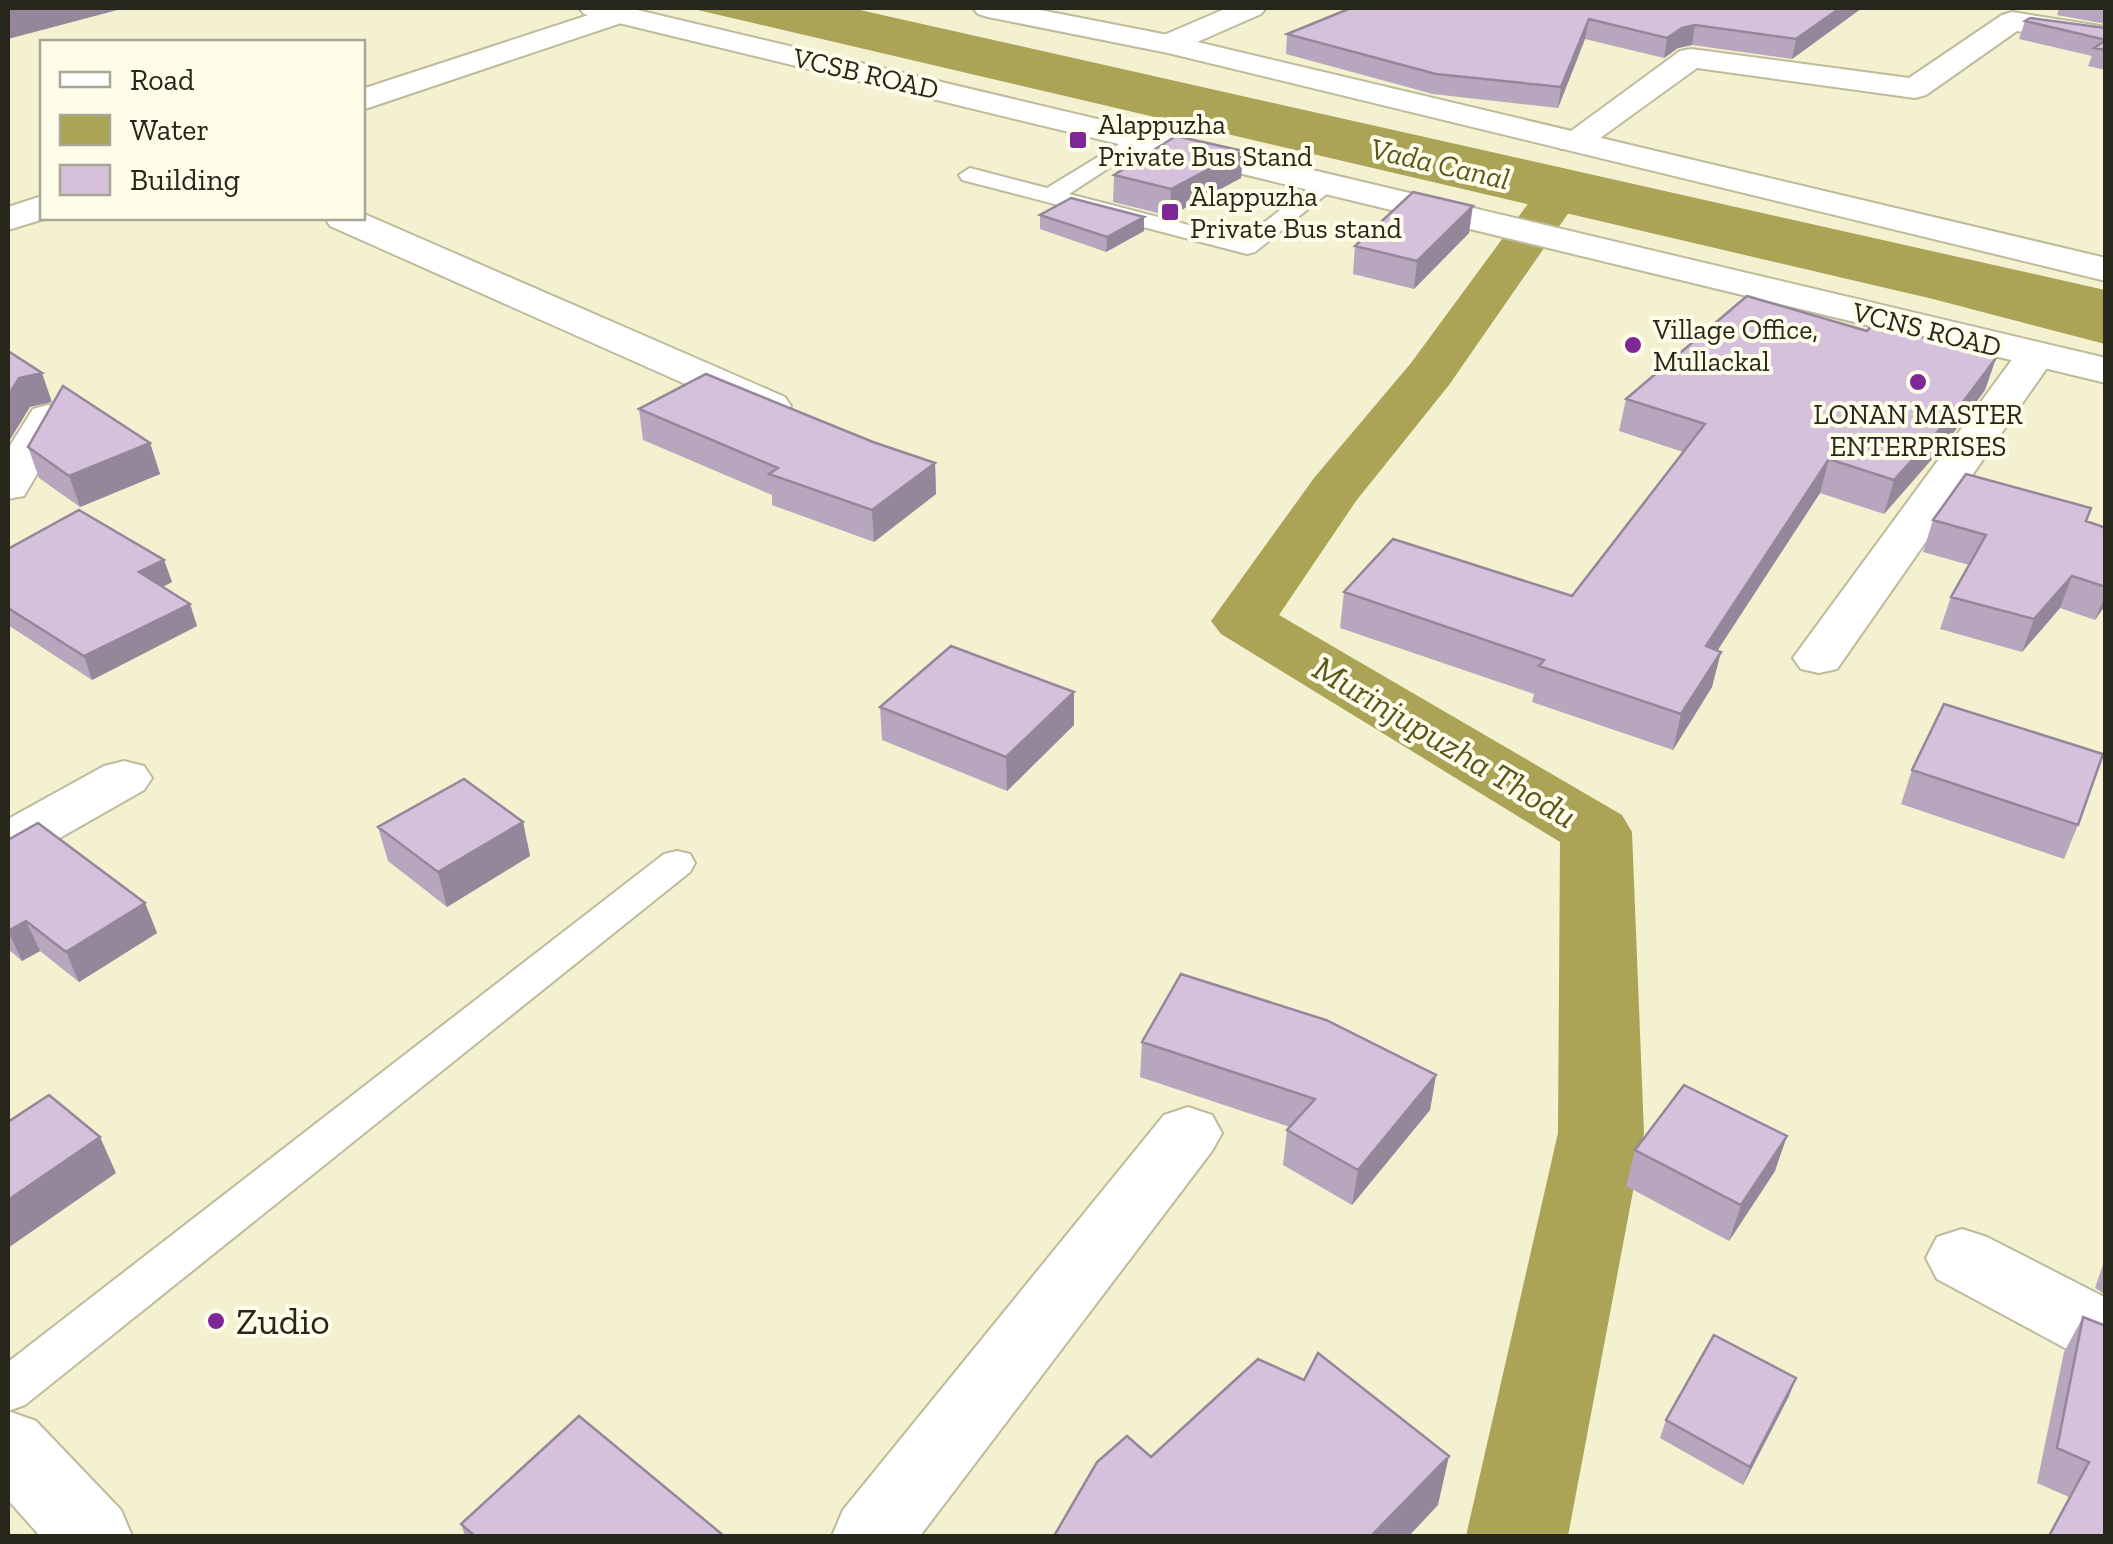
<svg xmlns="http://www.w3.org/2000/svg" width="2113" height="1544" viewBox="0 0 2113 1544" font-family="'Zilla Slab',serif">
<style>
.water{fill:#aba356}
.lines{fill:none;stroke-linecap:round;stroke-linejoin:round}
.canal{fill:#aba356;fill-rule:evenodd}
.lane-casing{stroke:#bdbb9b;stroke-width:4}
.street-casing{stroke:#bdbb9b;stroke-width:4}
.secondary-casing{stroke:#bdbb9b;stroke-width:4}
.primary-casing{stroke:#bdbb9b;stroke-width:4}
.lane{fill:#fff;fill-rule:evenodd}
.street{fill:#fff;fill-rule:evenodd}
.secondary{fill:#fff;fill-rule:evenodd}
.primary{fill:#fff;fill-rule:evenodd}
.wall{fill:#b7a6bd}
.shaded-wall{fill:#95879a}
.building{fill:#d5c1dc;stroke:#95879a;stroke-width:2.5}
.poi-dot{fill:#7e2897;stroke:#fefde9;stroke-width:4}
.labels{text-anchor:middle;stroke-width:8;stroke-linejoin:round;paint-order:stroke}
.far-street-label{font-size:28px;fill:#27261a;stroke:#fefde9}
.far-poi-label{font-size:28px;fill:#27261a;stroke:#fefde9;text-anchor:start}
.far-water-label{font-size:30px;font-style:italic;fill:#5c561c;stroke:#fefde9}
.water-label{font-size:35px;font-style:italic;fill:#5c561c;stroke:#fefde9}
.near-poi-label{font-size:38px;fill:#27261a;stroke:#fefde9;text-anchor:start}
</style>
<rect width="100%" height="100%" fill="#f3f1cf"/>
<path class="water" d="M 689,8 L 851,8 L 2105,290 L 2105,344 L 1933,299 Z"/>
<g class="lines">
<path class="canal" d="M 1560,178 L 1576,182 L 1583,192 L 1449,385 L 1356,501 L 1279,615 L 1622,815 L 1632,832 L 1644,1133 L 1568,1536 L 1466,1536 L 1558,1133 L 1560,842 L 1221,634 L 1211,621 L 1314,478 L 1411,363 L 1544,182 Z"/>
<g class="lane-casing">
<path id="lane" d="M 1139,132 L 1150,138 L 1147,143 L 1069,194 L 1243,239 L 1320,179 L 1336,179 L 1339,184 L 1255,252 L 1247,254 L 962,180 L 959,175 L 970,168 L 1047,188 Z
M 677,851 L 690,854 L 695,863 L 690,872 L 25,1405 L 8,1411 L 8,1362 L 664,854 Z"/>
</g>
<g class="street-casing">
<path id="street" d="M 610,8 L 630,8 L 635,14 L 630,20 L 362,110 L 362,89 Z
M 1227,8 L 1266,8 L 1261,14 L 1179,50 L 1157,50 L 1153,44 L 1157,38 Z
M 2012,12 L 2106,27 L 2106,45 L 2017,31 L 1926,95 L 1915,98 L 1697,68 L 1585,149 L 1561,149 L 1556,142 L 1680,51 L 1691,49 L 1909,78 L 2002,15 Z
M 42,196 L 42,218 L 47,218 L 8,230 L 8,207 Z
M 362,213 L 785,397 L 791,406 L 785,415 L 770,419 L 755,415 L 330,226 L 325,218 L 362,218 Z
M 2036,343 L 2050,346 L 2056,355 L 1837,669 L 1819,673 L 1801,669 L 1793,658 L 1801,647 L 2022,346 Z
M 48,405 L 63,409 L 70,418 L 24,496 L 8,499 L 8,449 L 33,409 Z
M 124,761 L 144,766 L 152,778 L 144,790 L 28,856 L 8,862 L 8,819 L 104,766 Z
M 1188,1107 L 1212,1115 L 1222,1133 L 1212,1151 L 920,1536 L 832,1536 L 843,1510 L 1164,1115 Z
M 1962,1229 L 1987,1237 L 2106,1298 L 2106,1365 L 2080,1356 L 1937,1279 L 1926,1258 L 1937,1237 Z"/>
</g>
<g class="secondary-casing">
<path id="secondary" d="M 973,8 L 1030,8 L 1168,35 L 2106,258 L 2106,281 L 1168,53 L 988,17 L 978,14 Z"/>
</g>
<g class="primary-casing">
<path id="primary" d="M 579,8 L 629,8 L 2106,358 L 2106,383 L 594,17 L 584,14 Z
M 8,1411 L 36,1421 L 121,1510 L 132,1536 L 40,1536 L 8,1500 Z"/>
</g>
<use href="#lane" class="lane"/>
<use href="#street" class="street"/>
<use href="#secondary" class="secondary"/>
<use href="#primary" class="primary"/>
</g>
<path class="wall" d="M 1351,8 L 1862,8 L 1792,59 L 1692,45 L 1678,48 L 1664,58 L 1585,39 L 1558,108 L 1433,94 L 1286,54 L 1287,34 Z
M 2059,8 L 2106,8 L 2106,24 L 2057,15 Z
M 2025,21 L 2106,28 L 2106,70 L 2088,66 L 2092,56 L 2019,39 Z
M 1243,151 L 1241,178 L 1170,216 L 1113,202 L 1114,175 Z
M 1040,215 L 1144,231 L 1106,252 L 1040,229 Z
M 1469,233 L 1414,289 L 1353,274 L 1355,246 Z
M 1867,331 L 1996,358 L 1985,390 L 1946,443 L 1884,514 L 1820,493 L 1717,650 L 1712,687 L 1673,750 L 1532,702 L 1534,694 L 1340,628 L 1344,592 L 1572,596 L 1683,452 L 1619,431 L 1626,399 Z
M 639,409 L 873,442 L 935,463 L 936,494 L 874,542 L 772,505 L 772,495 L 643,440 Z
M 150,443 L 160,474 L 80,507 L 39,478 L 28,447 Z
M 1933,520 L 2086,522 L 2106,528 L 2106,604 L 2095,620 L 2060,608 L 2022,652 L 1940,629 L 1951,597 L 1969,565 L 1923,552 Z
M 8,549 L 164,560 L 172,582 L 163,587 L 190,604 L 197,626 L 92,680 L 8,625 Z
M 880,707 L 1074,725 L 1007,791 L 882,740 Z
M 1912,770 L 2078,825 L 2064,859 L 1901,804 Z
M 523,822 L 530,856 L 447,907 L 388,861 L 378,827 Z
M 8,840 L 145,903 L 157,933 L 79,982 L 40,951 L 22,961 L 8,949 Z
M 1142,1042 L 1436,1075 L 1430,1110 L 1352,1205 L 1283,1165 L 1287,1130 L 1290,1127 L 1140,1077 Z
M 1635,1150 L 1775,1171 L 1729,1241 L 1626,1186 Z
M 2106,1256 L 2106,1295 L 2095,1288 Z
M 2083,1317 L 2106,1536 L 2048,1536 L 2069,1497 L 2037,1483 L 2064,1352 Z
M 1789,1396 L 1743,1485 L 1660,1438 L 1666,1420 Z
M 461,1524 L 724,1536 L 465,1536 Z"/>
<path class="shaded-wall" d="M 8,8 L 125,8 L 8,39 Z
M 1840,8 L 1862,8 L 1792,59 L 1796,39 Z
M 1589,19 L 1585,39 L 1558,108 L 1561,87 Z
M 1695,25 L 1692,45 L 1678,48 L 1664,58 L 1667,38 L 1682,28 Z
M 1243,151 L 1241,178 L 1170,216 L 1171,189 Z
M 1473,206 L 1469,233 L 1414,289 L 1417,261 Z
M 1144,217 L 1144,231 L 1106,252 L 1107,237 Z
M 1996,358 L 1985,390 L 1946,443 L 1884,514 L 1894,480 Z
M 42,373 L 52,402 L 30,407 L 8,443 L 8,396 L 19,378 Z
M 150,443 L 160,474 L 80,507 L 69,476 Z
M 1829,459 L 1820,493 L 1697,682 L 1706,646 Z
M 935,463 L 936,494 L 874,542 L 872,510 Z
M 164,560 L 172,582 L 147,594 L 139,572 Z
M 2072,576 L 2060,608 L 2022,652 L 2034,619 Z
M 2106,593 L 2106,604 L 2095,620 Z
M 190,604 L 197,626 L 92,680 L 84,656 Z
M 1721,652 L 1712,687 L 1673,750 L 1681,714 Z
M 1074,692 L 1074,725 L 1007,791 L 1006,757 Z
M 523,822 L 530,856 L 447,907 L 438,872 Z
M 145,903 L 157,933 L 79,982 L 66,952 Z
M 26,921 L 40,951 L 22,961 L 8,931 Z
M 1436,1075 L 1430,1110 L 1352,1205 L 1358,1170 Z
M 1787,1136 L 1775,1171 L 1729,1241 L 1741,1205 Z
M 100,1137 L 116,1173 L 8,1248 L 8,1200 Z
M 1796,1378 L 1789,1396 L 1743,1485 L 1750,1467 Z
M 1449,1456 L 1438,1505 L 1409,1536 L 1371,1536 Z"/>
<path class="building" d="M 1351,8 L 1840,8 L 1796,39 L 1695,25 L 1682,28 L 1667,38 L 1589,19 L 1561,87 L 1436,74 L 1287,34 Z
M 2030,18 L 2106,28 L 2106,40 L 2025,21 Z
M 2106,40 L 2106,50 L 2094,48 Z
M 1176,136 L 1243,151 L 1171,189 L 1114,175 Z
M 1413,192 L 1473,206 L 1417,261 L 1355,246 Z
M 1071,198 L 1144,217 L 1107,237 L 1040,215 Z
M 1747,296 L 1867,331 L 1874,323 L 1996,358 L 1957,410 L 1894,480 L 1829,459 L 1706,646 L 1721,652 L 1681,714 L 1539,666 L 1544,660 L 1344,592 L 1393,539 L 1572,596 L 1705,424 L 1626,399 Z
M 8,351 L 42,373 L 19,378 L 8,396 Z
M 706,374 L 873,442 L 935,463 L 872,510 L 769,474 L 778,468 L 639,409 Z
M 63,386 L 150,443 L 69,476 L 28,447 Z
M 1966,474 L 2091,508 L 2086,521 L 2106,528 L 2106,587 L 2072,576 L 2034,619 L 1951,597 L 1986,535 L 1933,520 Z
M 79,510 L 164,560 L 139,572 L 190,604 L 84,656 L 8,608 L 8,549 Z
M 951,646 L 1074,692 L 1006,757 L 880,707 Z
M 1944,704 L 2103,754 L 2078,825 L 1912,770 Z
M 464,779 L 523,822 L 438,872 L 378,827 Z
M 38,823 L 145,903 L 66,952 L 26,921 L 8,931 L 8,840 Z
M 1181,974 L 1326,1020 L 1436,1075 L 1358,1170 L 1287,1130 L 1315,1099 L 1142,1042 Z
M 1684,1085 L 1787,1136 L 1741,1205 L 1635,1150 Z
M 49,1095 L 100,1137 L 8,1200 L 8,1122 Z
M 2083,1317 L 2106,1326 L 2106,1536 L 2049,1536 L 2089,1462 L 2057,1448 Z
M 1714,1335 L 1796,1378 L 1750,1467 L 1666,1420 Z
M 1318,1353 L 1449,1456 L 1371,1536 L 1054,1536 L 1097,1462 L 1127,1436 L 1151,1457 L 1258,1359 L 1304,1380 Z
M 579,1416 L 724,1536 L 475,1536 L 461,1524 Z"/>
<g class="poi-dot">
<rect x="1068" y="130" width="20" height="20" rx="5"/>
<rect x="1160" y="202" width="20" height="20" rx="5"/>
<circle cx="1633" cy="345" r="10"/>
<circle cx="1918" cy="382" r="10"/>
<circle cx="216" cy="1321" r="10"/>
</g>
<g class="labels">
<g class="far-street-label">
<text transform="translate(866 73) rotate(13)" y="10">VCSB ROAD</text>
<text transform="translate(1927 329) rotate(14)" y="10">VCNS ROAD</text>
</g>
<g class="far-poi-label">
<text x="1098" y="134">Alappuzha<tspan x="1098" dy="32">Private Bus Stand</tspan></text>
<text x="1190" y="206">Alappuzha<tspan x="1190" dy="32">Private Bus stand</tspan></text>
<text x="1653" y="339">Village Office,<tspan x="1653" dy="32">Mullackal</tspan></text>
<text x="1918" y="424" text-anchor="middle">LONAN MASTER<tspan x="1918" dy="32">ENTERPRISES</tspan></text>
</g>
<g class="far-water-label">
<text transform="translate(1440 164) rotate(13)" y="10">Vada Canal</text>
</g>
<g class="water-label">
<text transform="translate(1445 742) rotate(31)" y="12">Murinjupuzha Thodu</text>
</g>
<g class="near-poi-label">
<text x="236" y="1334">Zudio</text>
</g>
</g>
<rect width="2113" height="1544" fill="none" stroke="#27261a" stroke-width="20"/>
<rect x="40" y="40" width="325" height="180" fill="#fefde9" stroke="#a8a796" stroke-width="2.5"/>
<rect x="60" y="72" width="50" height="15" fill="#ffffff" stroke="#a8a796" stroke-width="2.5"/>
<text x="130" y="90" font-size="30" fill="#27261a">Road</text>
<rect x="60" y="115" width="50" height="30" fill="#aba356" stroke="#a8a796" stroke-width="2.5"/>
<text x="130" y="140" font-size="30" fill="#27261a">Water</text>
<rect x="60" y="165" width="50" height="30" fill="#d5c1dc" stroke="#a8a796" stroke-width="2.5"/>
<text x="130" y="190" font-size="30" fill="#27261a">Building</text>
</svg>
